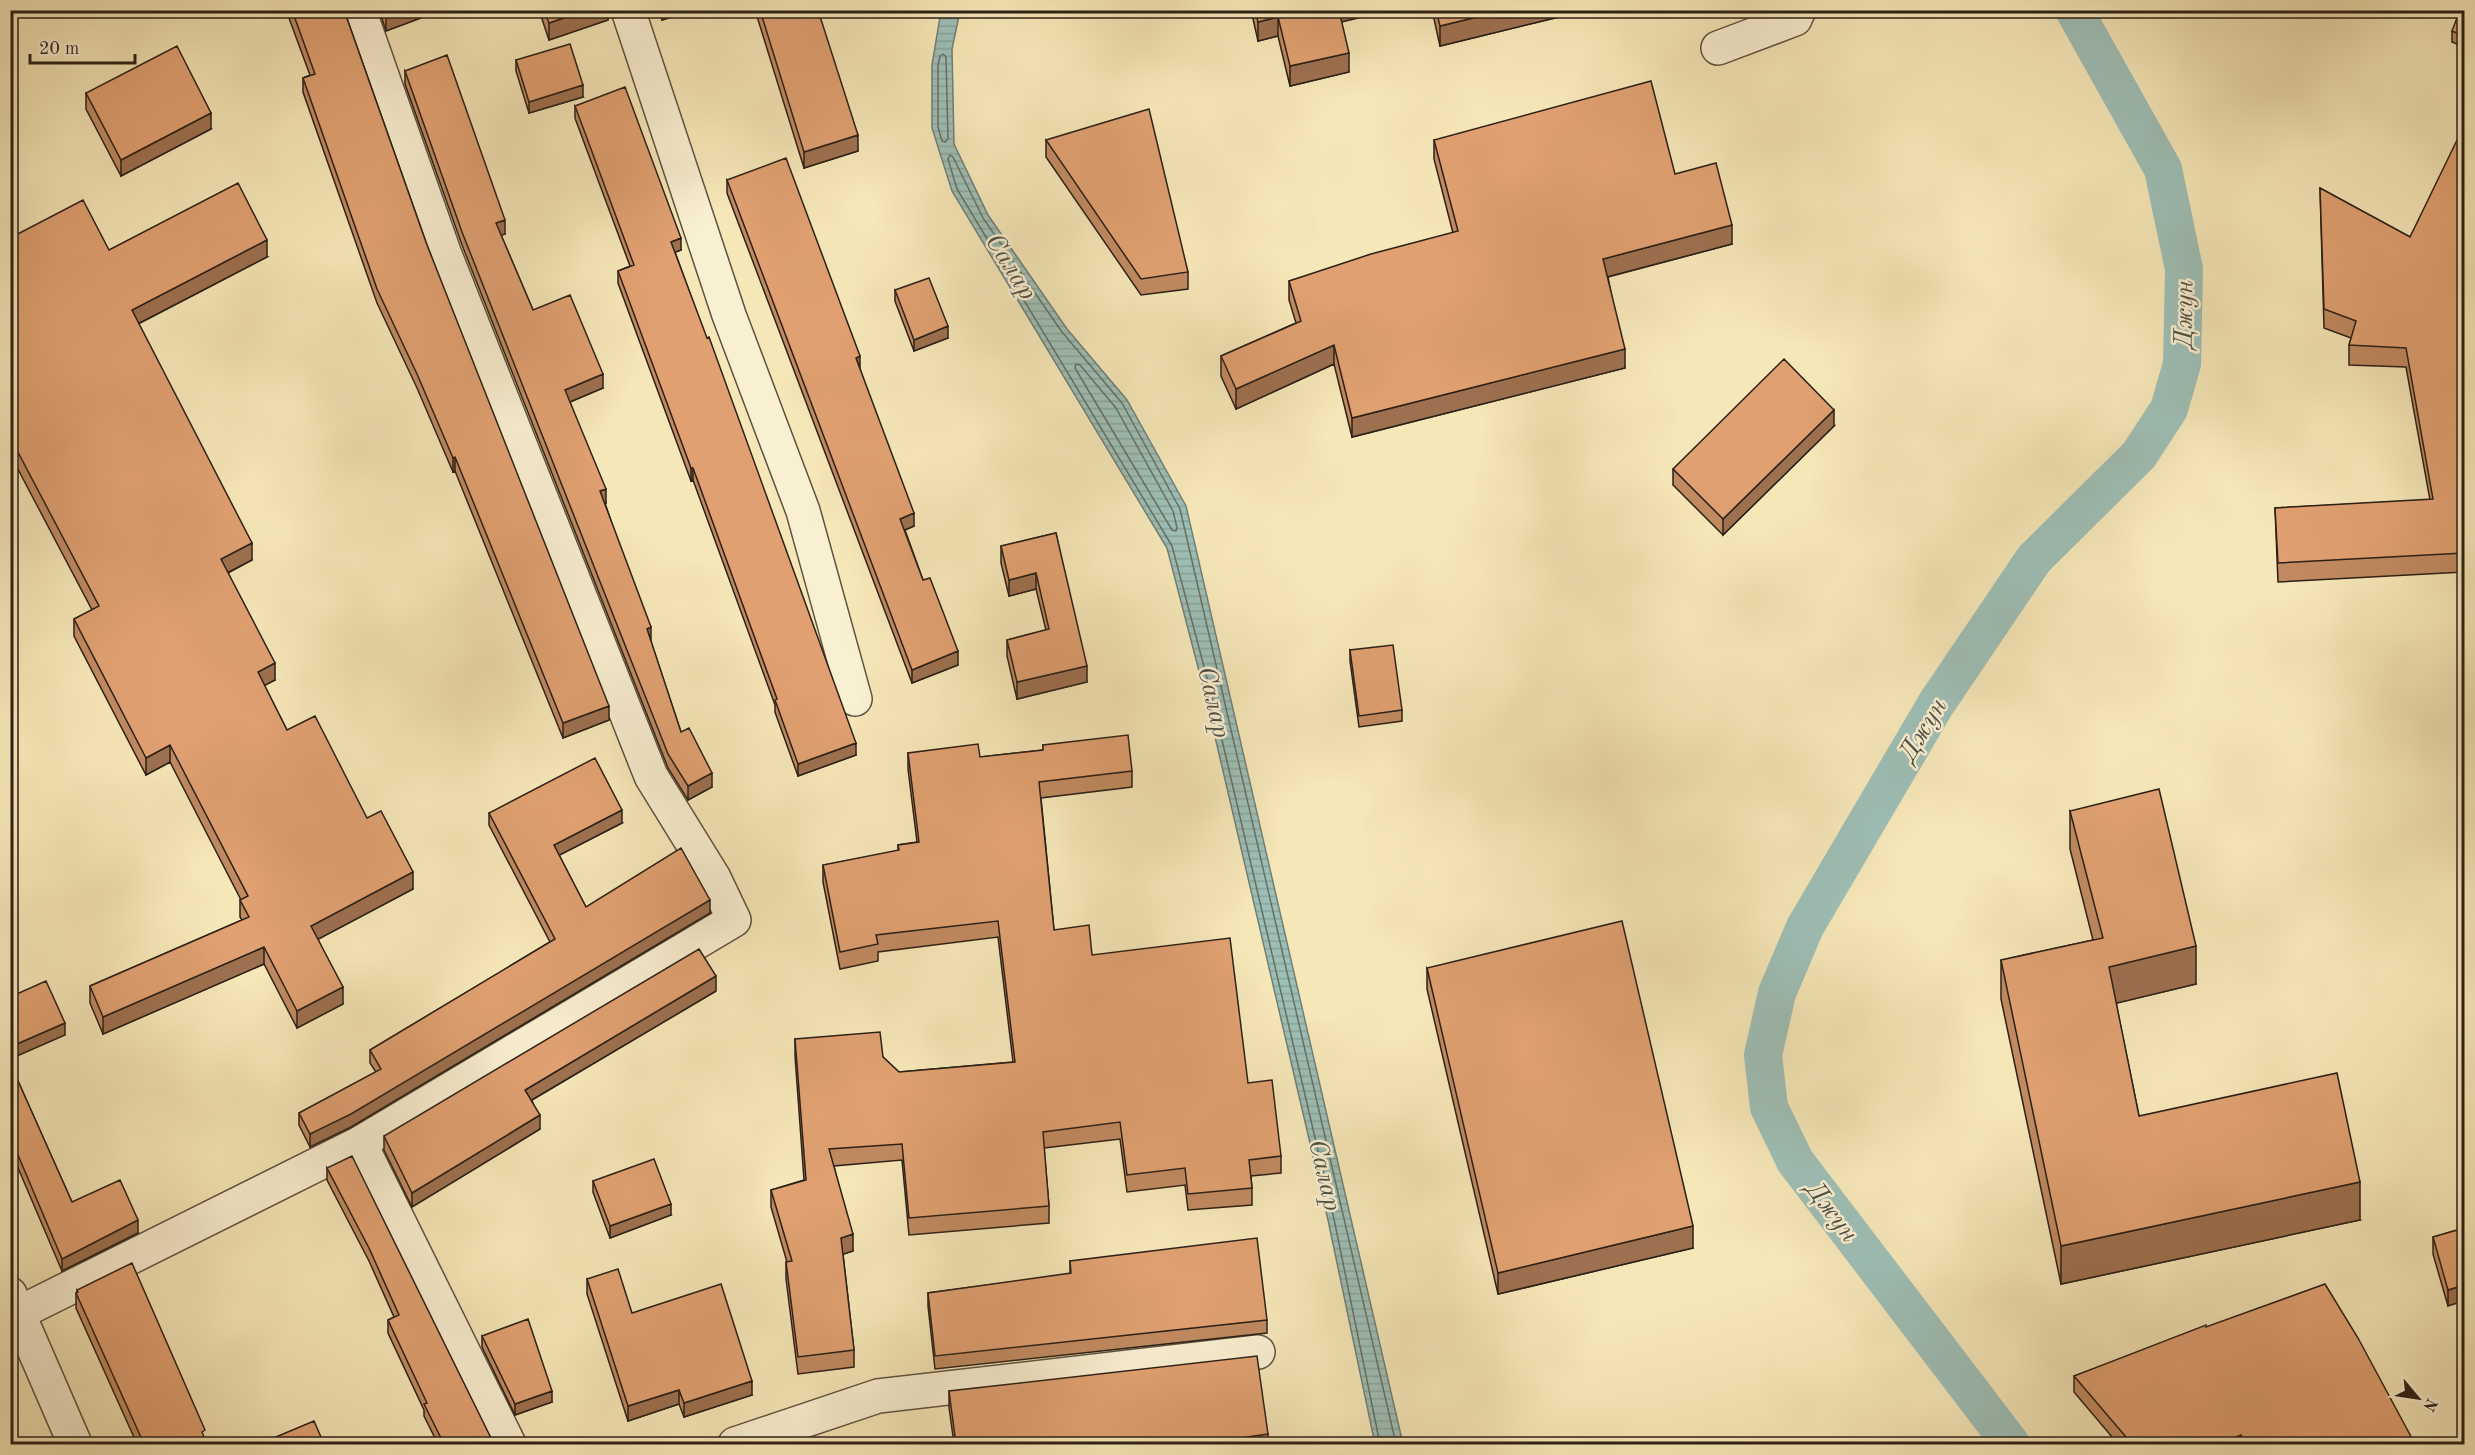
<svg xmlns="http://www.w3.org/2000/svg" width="2475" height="1455" viewBox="0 0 2475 1455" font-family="'Old Standard TT',serif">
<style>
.water{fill:url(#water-rules);stroke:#707f76;stroke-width:1.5}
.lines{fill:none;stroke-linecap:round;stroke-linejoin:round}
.shore{stroke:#647066;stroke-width:1.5}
.canal{stroke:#9ebfb6;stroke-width:38}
.minor-casing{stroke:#5e523f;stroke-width:36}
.minor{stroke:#f9efd1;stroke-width:33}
.wall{fill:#c18a61;stroke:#2b2017;stroke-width:1.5}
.shaded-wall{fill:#9d704f;stroke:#2b2017;stroke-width:1.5}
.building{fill:#e0a071;stroke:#2b2017;stroke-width:1.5}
.labels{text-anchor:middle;stroke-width:5;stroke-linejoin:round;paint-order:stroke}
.water-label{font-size:26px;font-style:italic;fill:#4e5047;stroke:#f9efd1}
</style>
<defs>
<pattern id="water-rules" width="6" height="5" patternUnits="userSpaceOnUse" patternTransform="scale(1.5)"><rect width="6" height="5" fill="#9ebfb6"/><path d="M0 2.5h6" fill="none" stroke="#88a49c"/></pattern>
</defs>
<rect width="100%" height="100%" fill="#f6e7b8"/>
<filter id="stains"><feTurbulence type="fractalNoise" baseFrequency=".00333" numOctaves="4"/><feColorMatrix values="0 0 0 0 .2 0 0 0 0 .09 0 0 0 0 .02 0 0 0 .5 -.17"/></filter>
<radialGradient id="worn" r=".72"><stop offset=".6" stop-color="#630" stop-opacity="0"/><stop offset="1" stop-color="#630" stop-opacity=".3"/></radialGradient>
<path class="water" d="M 941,11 L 960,11 L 952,49 L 954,144 L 988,215 L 1067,329 L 1127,400 L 1186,506 L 1403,1444 L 1375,1444 L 1328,1220 L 1205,694 L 1167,548 L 952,191 L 932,128 L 932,65 Z"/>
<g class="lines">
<path class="shore" d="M 943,54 L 946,57 L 948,139 L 945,142 L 942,141 L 938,127 L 938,66 L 940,56 Z
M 1076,364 L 1080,365 L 1116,408 L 1173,511 L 1177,528 L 1176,531 L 1172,530 L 1075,368 Z
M 1380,1444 L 1334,1219 L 1211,693 L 1172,546 L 957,189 L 948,159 L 950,155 L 953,157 L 983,218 L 1062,332 L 1122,403 L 1180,509 L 1396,1444"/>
<path class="canal" d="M 2011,1444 L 1795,1161 L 1769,1107 L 1763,1055 L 1777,993 L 1805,927 L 1936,704 L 2034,559 L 2139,455 L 2169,409 L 2182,364 L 2184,269 L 2163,169 L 2074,10"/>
<g class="minor-casing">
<path id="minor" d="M 628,10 L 729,315 L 803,511 L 855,699
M 1718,48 L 1795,19 L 1799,10
M 360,1143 L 509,1444
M 10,1294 L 75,1444
M 19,1313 L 360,1143 L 734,920 L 714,878 L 651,776 L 444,252 L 359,10
M 735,1444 L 878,1396 L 1258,1352"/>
</g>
<use href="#minor" class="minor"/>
</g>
<path class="wall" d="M 286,10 L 344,10 L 427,245 L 609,720 L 563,738 L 455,471 L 453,472 L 417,388 L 377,303 L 303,92 L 303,78 L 310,75 Z
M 379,10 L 442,10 L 386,31 Z
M 539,10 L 608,10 L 608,20 L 549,40 Z
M 659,10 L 695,10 L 662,20 Z
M 755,10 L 818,10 L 858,151 L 804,168 Z
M 1251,10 L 1390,10 L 1341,22 L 1349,72 L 1290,86 L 1278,36 L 1258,41 Z
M 1432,10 L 1588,10 L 1440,46 Z
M 2464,10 L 2464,47 L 2452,42 L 2452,31 Z
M 516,60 L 583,97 L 529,113 L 516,71 Z
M 405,71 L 505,234 L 501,235 L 533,310 L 603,388 L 570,402 L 606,503 L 605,503 L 681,732 L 712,787 L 688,800 L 668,768 L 462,245 L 405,84 Z
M 86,93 L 211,129 L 121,176 L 86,109 Z
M 575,106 L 681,250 L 675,252 L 856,755 L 798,776 L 775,712 L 775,705 L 693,480 L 691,481 L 618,283 L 618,271 L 630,266 L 575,118 Z
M 2464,139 L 2464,572 L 2278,582 L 2275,508 L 2430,500 L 2406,367 L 2349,365 L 2349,345 L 2351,338 L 2324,328 L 2320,188 L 2410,237 Z
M 1046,140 L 1188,272 L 1188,289 L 1141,295 L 1046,157 Z
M 1434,140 L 1675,174 L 1732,244 L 1608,277 L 1625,368 L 1352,437 L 1334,364 L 1236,409 L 1221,376 L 1221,356 L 1296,323 L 1289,300 L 1289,281 L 1453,233 L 1434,159 Z
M 727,180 L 860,369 L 914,526 L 905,530 L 923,580 L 958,665 L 912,683 L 727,193 Z
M 10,238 L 109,250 L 267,257 L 138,324 L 252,560 L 228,573 L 275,680 L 264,685 L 287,730 L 367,818 L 413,889 L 318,939 L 343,1004 L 297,1028 L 264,964 L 103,1034 L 90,1003 L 90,986 L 242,920 L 240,917 L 240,900 L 241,900 L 170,762 L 146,775 L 74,636 L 74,619 L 92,610 L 10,454 Z
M 895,290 L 948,338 L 914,351 L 895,301 Z
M 1834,426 L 1723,535 L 1673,485 L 1673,469 Z
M 1056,533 L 1087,682 L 1017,699 L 1007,656 L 1007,640 L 1046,630 L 1036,589 L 1009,596 L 1001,563 L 1001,546 Z
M 1350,650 L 1402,710 L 1402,721 L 1359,727 L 1350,661 Z
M 1043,745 L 1132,771 L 1132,787 L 1041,798 L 1054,930 L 1092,955 L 1248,1083 L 1281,1156 L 1281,1173 L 1251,1176 L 1252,1188 L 1252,1205 L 1188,1210 L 1185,1185 L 1127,1192 L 1120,1139 L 1044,1148 L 1049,1206 L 1049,1223 L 909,1235 L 902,1160 L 834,1166 L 853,1251 L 843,1254 L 854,1350 L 854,1367 L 798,1374 L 786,1279 L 786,1262 L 787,1262 L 771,1207 L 771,1190 L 804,1180 L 795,1056 L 795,1039 L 883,1057 L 899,1072 L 1013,1062 L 998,937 L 878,952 L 878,961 L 840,969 L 823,882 L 823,865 L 898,851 L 898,845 L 917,842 L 908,769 L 908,753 L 980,757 L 1043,750 Z
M 2070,811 L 2196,984 L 2116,1003 L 2139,1116 L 2360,1220 L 2061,1284 L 2001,999 L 2001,960 L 2093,940 L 2070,849 Z
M 489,813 L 622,823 L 559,855 L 586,907 L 710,913 L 351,1127 L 310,1147 L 299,1125 L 299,1113 L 376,1072 L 370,1063 L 370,1050 L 550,942 L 489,825 Z
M 1427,968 L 1693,1248 L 1498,1294 L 1427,989 Z
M 716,991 L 532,1100 L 540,1129 L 412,1207 L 384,1150 L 384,1136 Z
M 10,1063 L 72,1202 L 138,1233 L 62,1271 L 10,1149 Z
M 327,1168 L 492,1440 L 498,1444 L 438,1444 L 424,1416 L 424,1410 L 388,1333 L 388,1320 L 394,1317 L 369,1261 L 327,1180 Z
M 593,1181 L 671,1215 L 610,1238 L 593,1192 Z
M 2464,1228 L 2448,1306 L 2433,1254 L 2433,1237 Z
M 1070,1261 L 1267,1320 L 1267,1333 L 935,1369 L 928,1306 L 928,1293 L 1070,1274 Z
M 587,1279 L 632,1313 L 752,1395 L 684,1417 L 679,1404 L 628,1421 L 587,1294 Z
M 77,1290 L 205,1440 L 207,1444 L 137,1444 L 76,1308 L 76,1293 L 77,1292 Z
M 2206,1327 L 2415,1444 L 2118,1444 L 2074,1392 L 2074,1376 Z
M 482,1336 L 552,1402 L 515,1415 L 482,1347 Z
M 949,1391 L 1268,1434 L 1268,1444 L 954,1444 L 949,1407 Z"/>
<path class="shaded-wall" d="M 403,10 L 442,10 L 386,31 L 386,17 Z
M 587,10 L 608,10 L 608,20 L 549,40 L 549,23 Z
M 662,10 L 695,10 L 662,20 Z
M 1337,10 L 1390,10 L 1337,23 Z
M 1506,10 L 1588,10 L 1440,46 L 1440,26 Z
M 1278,17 L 1278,36 L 1258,41 L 1258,22 Z
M 1349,53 L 1349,72 L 1290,86 L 1290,66 Z
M 583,85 L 583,97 L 529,113 L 529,102 Z
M 211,113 L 211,129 L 121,176 L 121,160 Z
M 858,135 L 858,151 L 804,168 L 804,152 Z
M 505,220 L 505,234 L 496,237 L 496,223 Z
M 1732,225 L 1732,244 L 1603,278 L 1603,259 Z
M 681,238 L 681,250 L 671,254 L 671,242 Z
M 267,240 L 267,257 L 132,327 L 132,310 Z
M 948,326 L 948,338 L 914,351 L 914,340 Z
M 1334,345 L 1334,364 L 1236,409 L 1236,389 Z
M 1625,349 L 1625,368 L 1352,437 L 1352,418 Z
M 860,356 L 860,369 L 856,358 Z
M 603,374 L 603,388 L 565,404 L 565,390 Z
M 1834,410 L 1834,426 L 1723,535 L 1723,519 Z
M 455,457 L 455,471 L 453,472 L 453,458 Z
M 691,468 L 693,468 L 693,480 L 691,481 Z
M 606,489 L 606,503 L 600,505 L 600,491 Z
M 914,513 L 914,526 L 900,532 L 900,519 Z
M 252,543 L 252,560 L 221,576 L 221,559 Z
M 1036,573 L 1036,589 L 1009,596 L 1009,580 Z
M 651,627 L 651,641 L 647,629 Z
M 958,651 L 958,665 L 912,683 L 912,670 Z
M 275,663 L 275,680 L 258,689 L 258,672 Z
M 1087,666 L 1087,682 L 1017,699 L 1017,682 Z
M 609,706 L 609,720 L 563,738 L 563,723 Z
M 856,743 L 856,755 L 798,776 L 798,764 Z
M 170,745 L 170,762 L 146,775 L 146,758 Z
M 712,773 L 712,787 L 688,800 L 688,786 Z
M 622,810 L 622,823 L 554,858 L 554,845 Z
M 413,872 L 413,889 L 311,943 L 311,926 Z
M 710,900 L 710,913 L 351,1127 L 310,1147 L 310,1134 Z
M 2196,946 L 2196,984 L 2109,1005 L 2109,967 Z
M 264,947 L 264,964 L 103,1034 L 103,1017 Z
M 716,976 L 716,991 L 525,1104 L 525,1090 Z
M 343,987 L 343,1004 L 297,1028 L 297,1011 Z
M 65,1023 L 65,1035 L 10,1059 L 10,1047 Z
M 540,1115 L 540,1129 L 412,1207 L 412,1193 Z
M 2360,1182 L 2360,1220 L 2061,1284 L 2061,1246 Z
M 671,1204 L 671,1215 L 610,1238 L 610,1226 Z
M 138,1220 L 138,1233 L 62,1271 L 62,1259 Z
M 1693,1226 L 1693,1248 L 1498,1294 L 1498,1273 Z
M 853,1234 L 853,1251 L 841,1255 L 841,1238 Z
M 2464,1285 L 2464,1301 L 2448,1306 L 2448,1290 Z
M 752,1381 L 752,1395 L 684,1417 L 684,1403 Z
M 679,1390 L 679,1404 L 628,1421 L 628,1406 Z
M 552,1391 L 552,1402 L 515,1415 L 515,1404 Z
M 2241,1435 L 2241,1444 L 2219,1444 Z"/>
<path class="building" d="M 292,10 L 344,10 L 427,245 L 609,706 L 563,723 L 455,457 L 453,458 L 417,374 L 377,289 L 303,78 L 315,74 Z
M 384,10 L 403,10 L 386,17 Z
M 544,10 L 587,10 L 549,23 Z
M 760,10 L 818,10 L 858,135 L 804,152 Z
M 1255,10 L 1339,10 L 1349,53 L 1290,66 L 1278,17 L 1258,22 Z
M 1436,10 L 1506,10 L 1440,26 Z
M 2460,10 L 2464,10 L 2464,36 L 2452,31 Z
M 570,44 L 583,85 L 529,102 L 516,60 Z
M 177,46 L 211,113 L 121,160 L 86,93 Z
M 447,55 L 505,220 L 496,223 L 533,310 L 570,295 L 603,374 L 565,390 L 606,489 L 600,491 L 651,627 L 647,629 L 681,732 L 689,728 L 712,773 L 688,786 L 668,754 L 462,232 L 405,71 Z
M 1651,81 L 1675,174 L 1716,163 L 1732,225 L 1603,259 L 1625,349 L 1352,418 L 1334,345 L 1236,389 L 1221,356 L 1301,321 L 1289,281 L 1371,254 L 1458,231 L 1434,140 Z
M 625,87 L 681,238 L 671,242 L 707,338 L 709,337 L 856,743 L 798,764 L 775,700 L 777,699 L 693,468 L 691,468 L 618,271 L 634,265 L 575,106 Z
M 1149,109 L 1188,272 L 1141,279 L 1046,140 Z
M 2459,136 L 2464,139 L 2464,553 L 2278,563 L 2275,508 L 2433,499 L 2406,348 L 2349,345 L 2356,321 L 2324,309 L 2320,188 L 2410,237 Z
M 786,158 L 860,356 L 856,358 L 914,513 L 900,519 L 923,580 L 930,578 L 958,651 L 912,670 L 727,180 Z
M 238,183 L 267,240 L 132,310 L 252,543 L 221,559 L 275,663 L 258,672 L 287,730 L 315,716 L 367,818 L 381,811 L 413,872 L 311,926 L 343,987 L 297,1011 L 264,947 L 103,1017 L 90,986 L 249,917 L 240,900 L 248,896 L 170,745 L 146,758 L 74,619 L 99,606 L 10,437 L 10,238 L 83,200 L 109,250 Z
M 929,278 L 948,326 L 914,340 L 895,290 Z
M 1784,359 L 1834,410 L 1723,519 L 1673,469 Z
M 1056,533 L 1087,666 L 1017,682 L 1007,640 L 1049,629 L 1036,573 L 1009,580 L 1001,546 Z
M 1393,645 L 1402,710 L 1359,716 L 1350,650 Z
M 1128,735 L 1132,771 L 1039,782 L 1054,930 L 1089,925 L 1092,955 L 1230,938 L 1248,1083 L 1272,1080 L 1281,1156 L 1249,1160 L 1252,1188 L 1188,1194 L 1185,1168 L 1127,1175 L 1120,1122 L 1043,1132 L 1049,1206 L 909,1218 L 902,1144 L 829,1149 L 853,1234 L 841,1238 L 854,1350 L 798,1357 L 786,1262 L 792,1261 L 771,1190 L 806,1180 L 795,1039 L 880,1032 L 883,1057 L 899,1072 L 1015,1062 L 998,921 L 876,935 L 878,944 L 840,952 L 823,865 L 899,850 L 898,845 L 919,842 L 908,753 L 978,744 L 980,757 L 1043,750 L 1043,745 Z
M 595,758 L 622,810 L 554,845 L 586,907 L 681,848 L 710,900 L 351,1114 L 310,1134 L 299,1113 L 381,1069 L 370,1050 L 555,939 L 489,813 Z
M 2159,789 L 2196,946 L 2109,967 L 2139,1116 L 2337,1073 L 2360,1182 L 2061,1246 L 2001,960 L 2103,938 L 2070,811 Z
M 1622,921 L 1693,1226 L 1498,1273 L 1427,968 Z
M 699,949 L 716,976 L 525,1090 L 540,1115 L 412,1193 L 384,1136 Z
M 46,981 L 65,1023 L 10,1047 L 10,997 Z
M 10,1063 L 72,1202 L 120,1180 L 138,1220 L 62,1259 L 10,1136 Z
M 352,1156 L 492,1440 L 498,1444 L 444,1444 L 424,1404 L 427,1403 L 388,1320 L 399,1315 L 369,1248 L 327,1168 Z
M 654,1159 L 671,1204 L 610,1226 L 593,1181 Z
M 2464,1228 L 2464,1285 L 2448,1290 L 2433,1237 Z
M 1257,1238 L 1267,1320 L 935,1356 L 928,1293 L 1071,1273 L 1070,1261 Z
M 132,1263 L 205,1430 L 202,1432 L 207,1444 L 144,1444 L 76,1293 L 78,1292 L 77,1290 Z
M 618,1269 L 632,1313 L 721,1284 L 752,1381 L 684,1403 L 679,1390 L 628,1406 L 587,1279 Z
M 2325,1284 L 2358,1338 L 2415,1444 L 2246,1444 L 2241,1435 L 2219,1444 L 2132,1444 L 2074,1376 L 2206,1325 L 2206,1327 Z
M 528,1319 L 552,1391 L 515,1404 L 482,1336 Z
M 1257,1356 L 1268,1434 L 1198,1444 L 956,1444 L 949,1391 Z
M 314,1421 L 324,1444 L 265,1444 L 264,1442 Z
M 834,1438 L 836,1444 L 813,1444 Z"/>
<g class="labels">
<g class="water-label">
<text transform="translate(1012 266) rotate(58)" y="9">Салар</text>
<text transform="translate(2183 314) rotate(-89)" y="9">Джун</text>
<text transform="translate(1215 702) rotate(77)" y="9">Салар</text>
<text transform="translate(1922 729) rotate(-59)" y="9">Джун</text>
<text transform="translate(1326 1175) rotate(77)" y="9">Салар</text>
<text transform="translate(1833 1211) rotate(53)" y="9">Джун</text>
</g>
</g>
<rect width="2475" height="1455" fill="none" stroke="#f6e7b8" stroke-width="36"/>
<rect x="12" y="12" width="2451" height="1431" fill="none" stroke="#2b2017" stroke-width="3"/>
<rect x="18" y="18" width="2439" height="1419" fill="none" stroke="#2b2017" stroke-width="1.5"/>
<g transform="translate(2418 1398) rotate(119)" stroke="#f9efd1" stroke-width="4.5" paint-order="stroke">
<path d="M0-4.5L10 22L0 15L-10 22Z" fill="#2b2017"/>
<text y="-9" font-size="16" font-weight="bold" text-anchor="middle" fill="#2b2017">N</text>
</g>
<path d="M30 54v9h105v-9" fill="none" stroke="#2b2017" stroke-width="3"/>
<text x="39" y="54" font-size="18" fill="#2b2017" stroke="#f9efd1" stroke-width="4.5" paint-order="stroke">20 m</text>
<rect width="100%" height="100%" filter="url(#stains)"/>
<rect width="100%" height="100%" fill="url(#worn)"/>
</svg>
